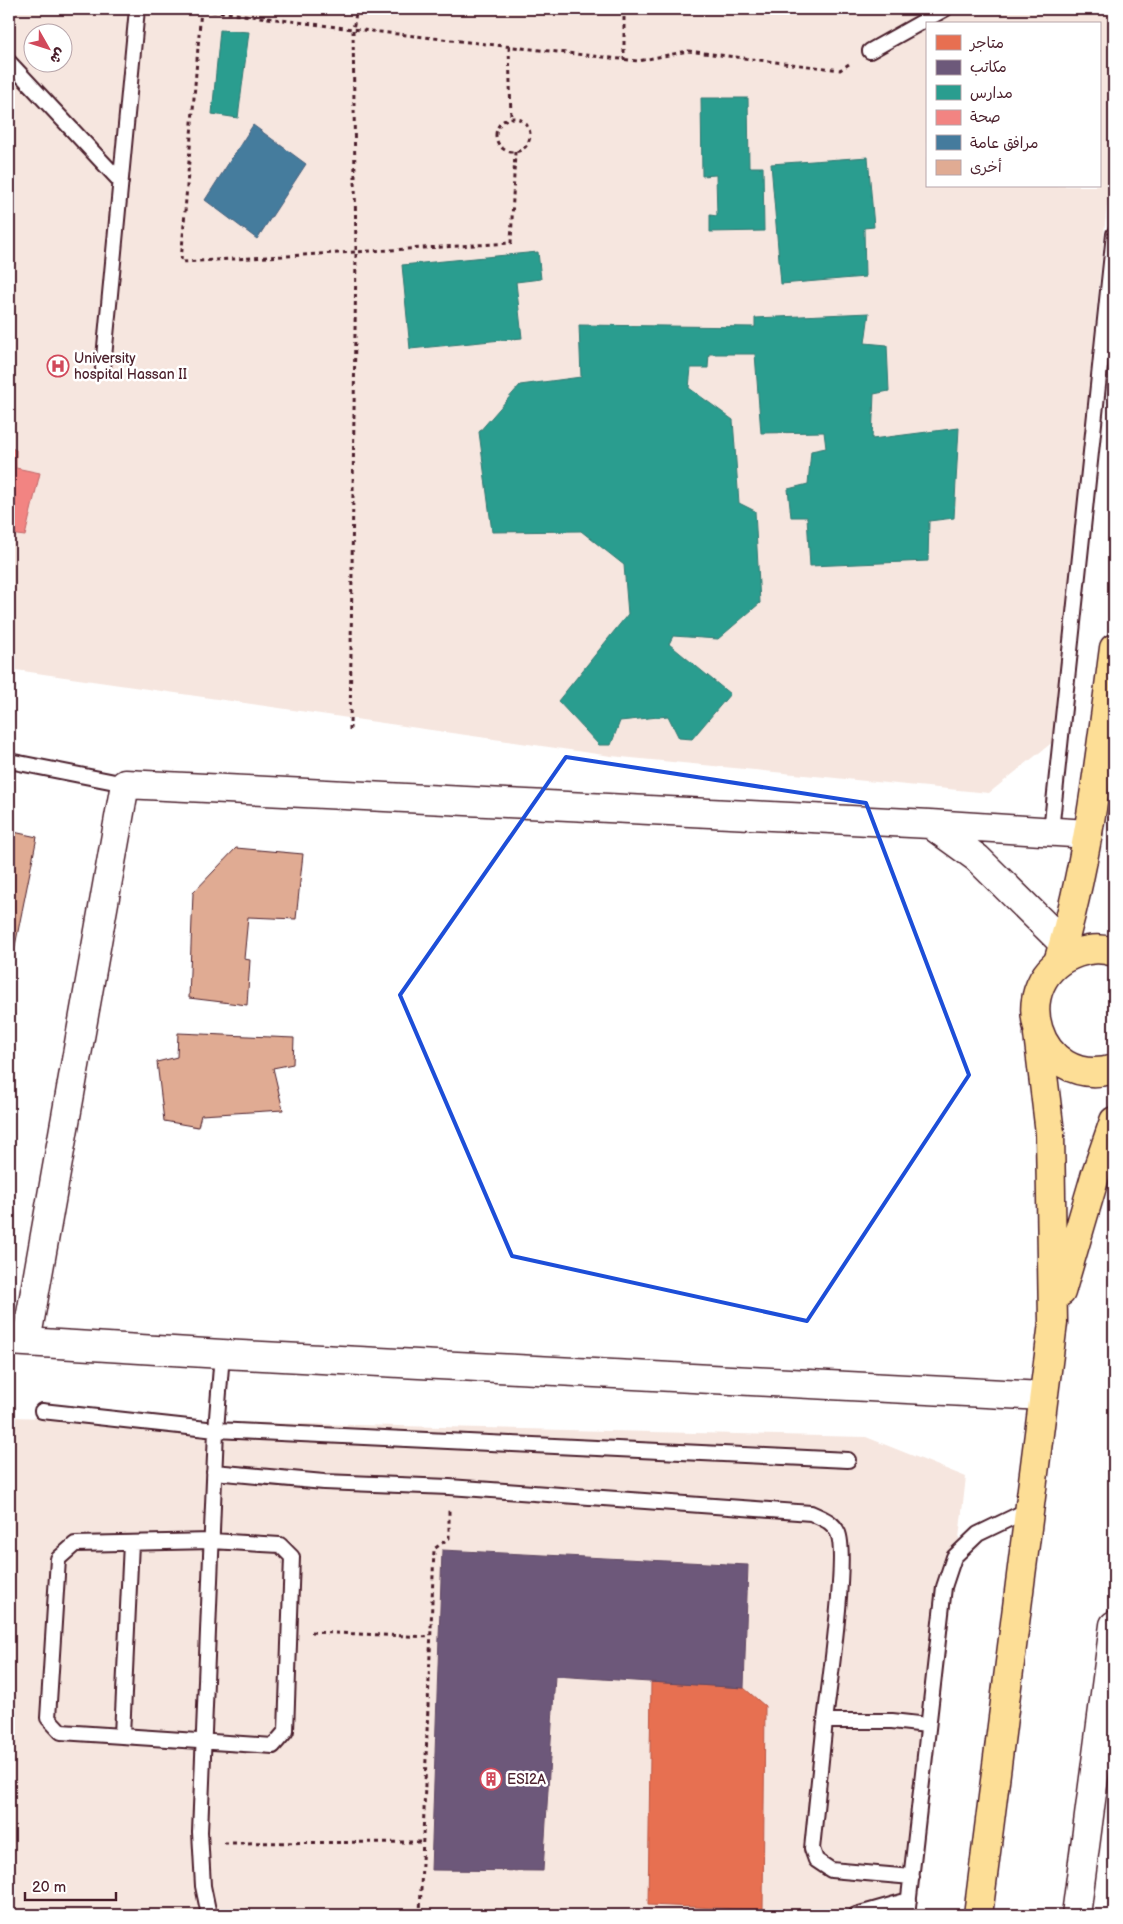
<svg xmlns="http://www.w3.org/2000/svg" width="1123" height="1924" viewBox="0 0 1123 1924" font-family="'Balsamiq Sans','Playpen Sans Arabic',sans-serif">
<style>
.built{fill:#f6e6df;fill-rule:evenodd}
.shops{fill:#e76f51;stroke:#b85746}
.offices{fill:#6d597a;stroke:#624862}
.schools{fill:#2a9d8f;stroke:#347771}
.health{fill:#f28482;stroke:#c06668}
.public{fill:#457b9d;stroke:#465f7b}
.building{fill:#e0ab93;stroke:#4a1f2b}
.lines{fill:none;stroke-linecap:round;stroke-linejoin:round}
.service-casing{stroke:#4a1f2b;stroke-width:18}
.minor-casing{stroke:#4a1f2b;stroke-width:31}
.primary-casing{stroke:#4a1f2b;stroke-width:31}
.trunk-casing{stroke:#4a1f2b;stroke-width:31}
.path{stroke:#4a1f2b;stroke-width:3;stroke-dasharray:4 4;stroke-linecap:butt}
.service{stroke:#fff;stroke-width:14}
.minor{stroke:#fff;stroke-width:28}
.primary{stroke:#fdde96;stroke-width:28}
.trunk{stroke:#fdde96;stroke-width:28}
.marked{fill:none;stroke:#1d4ed8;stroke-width:4;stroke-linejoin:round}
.labels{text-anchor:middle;stroke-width:5;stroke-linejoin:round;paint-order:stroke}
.poi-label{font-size:14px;fill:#4a1f2b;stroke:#fff;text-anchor:start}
</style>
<rect width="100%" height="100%" fill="#fff"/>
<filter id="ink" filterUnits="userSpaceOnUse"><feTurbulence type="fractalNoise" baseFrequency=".02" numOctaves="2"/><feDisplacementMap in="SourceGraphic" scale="10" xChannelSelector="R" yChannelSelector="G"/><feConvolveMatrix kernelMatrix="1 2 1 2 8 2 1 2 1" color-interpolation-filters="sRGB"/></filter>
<g filter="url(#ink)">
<path class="built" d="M 9,9 L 1114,9 L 1114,133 L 1054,741 L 989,793 L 611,756 L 9,669 ZM 927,24 L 1099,24 L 1099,186 L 927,186 ZM 32,32 L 62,32 L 62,62 L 32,62 Z
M 9,1417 L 866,1437 L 966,1477 L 916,1915 L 9,1915 Z"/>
<path class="shops" d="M 651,1682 L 744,1688 L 765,1706 L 763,1910 L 648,1905 Z"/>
<path class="offices" d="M 442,1550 L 748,1565 L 744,1688 L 555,1676 L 543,1871 L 431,1870 Z"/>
<path class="schools" d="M 220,30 L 249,32 L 238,118 L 212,114 Z
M 701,98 L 748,98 L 749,167 L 763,167 L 764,231 L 710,232 L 710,215 L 717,216 L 716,175 L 702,176 Z
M 868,157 L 874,227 L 864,228 L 865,277 L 781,284 L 771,164 Z
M 538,252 L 541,279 L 516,282 L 522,338 L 410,349 L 402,265 Z
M 869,313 L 865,343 L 887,345 L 889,391 L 874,394 L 872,439 L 959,428 L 954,518 L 929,521 L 928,561 L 810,566 L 807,517 L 791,517 L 788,489 L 808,484 L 811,451 L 826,448 L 824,432 L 761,433 L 755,354 L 709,354 L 708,368 L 691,368 L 689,388 L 733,420 L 739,503 L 755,511 L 760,603 L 718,639 L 673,636 L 669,644 L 730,694 L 692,739 L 679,738 L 668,716 L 620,721 L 611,745 L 599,745 L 558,701 L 628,614 L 624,565 L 581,531 L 492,532 L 479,432 L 520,385 L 581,377 L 579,325 L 755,327 L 755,318 Z"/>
<path class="health" d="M 9,447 L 16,450 L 16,468 L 40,473 L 25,536 L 9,534 Z"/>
<path class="public" d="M 253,125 L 306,164 L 257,239 L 205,200 Z"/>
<path class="building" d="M 9,831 L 37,837 L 9,976 Z
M 236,848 L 303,854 L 296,919 L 248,917 L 244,959 L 250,960 L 247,1005 L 189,998 L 193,893 Z
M 178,1033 L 294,1038 L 293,1064 L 273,1068 L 283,1110 L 201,1115 L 198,1127 L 164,1121 L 157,1062 L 177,1057 Z"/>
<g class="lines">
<g class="service-casing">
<path id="service" d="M 870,51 L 945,9
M 9,62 L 121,182
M 103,368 L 137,9
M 9,761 L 125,784
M 1051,831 L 1114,234
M 42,1411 L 216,1430 L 848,1460
M 214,1472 L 324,1482 L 449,1487 L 811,1513 C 821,1518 833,1521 838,1533 C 848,1555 829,1688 825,1721
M 212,1541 L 280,1545 L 292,1557 L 286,1731 L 273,1746 L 61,1732 L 48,1718 L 58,1559 L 75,1544 Z
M 122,1735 L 131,1543
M 912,1877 L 831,1870 L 816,1860 L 812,1849 L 825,1721 L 892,1721 L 927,1725
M 209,1915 L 203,1886 L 200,1832 L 216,1430 L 222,1354
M 856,1915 L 909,1900
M 907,1915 L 944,1587 L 954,1557 L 978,1534 L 1030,1509"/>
</g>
<g class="minor-casing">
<path id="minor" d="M 930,824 L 977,858 L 1063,943
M 9,1341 L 222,1354 L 1043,1396
M 26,1342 L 125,784 L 930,824 L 1088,834
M 1076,1915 L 1114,1625"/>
</g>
<g class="primary-casing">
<path id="primary" d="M 1114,952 C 1102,948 1088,949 1077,953 C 1002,979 1037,1092 1114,1069
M 1061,1292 L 1096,1173 L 1114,1121
M 978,1915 L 1053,1323 L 1050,1133 L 1038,1034"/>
</g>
<g class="trunk-casing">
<path id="trunk" d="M 1058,962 C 1089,860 1100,754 1114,648"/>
</g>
<path class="path" d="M 196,9 L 353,29 L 638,61 L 688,51 L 840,70 L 852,62
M 201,9 L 181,262 L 511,243 L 515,152
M 624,9 L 624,60
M 509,47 L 511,118
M496 135a17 17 0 1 1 34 0a17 17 0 1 1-34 0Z
M 350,730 L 356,253 L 353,29 L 357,9
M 311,1632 L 430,1637
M 224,1843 L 423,1842
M 420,1915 L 434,1549 L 449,1538 L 449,1508"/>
<use href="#service" class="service"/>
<use href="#minor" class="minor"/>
<use href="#primary" class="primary"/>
<use href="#trunk" class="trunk"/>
</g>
</g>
<path class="marked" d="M 566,757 L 866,803 L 969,1075 L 807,1321 L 512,1256 L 400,995 Z"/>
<defs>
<g id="hospital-ring" transform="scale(1.125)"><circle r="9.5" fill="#fff" stroke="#d1495b" stroke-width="1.5"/><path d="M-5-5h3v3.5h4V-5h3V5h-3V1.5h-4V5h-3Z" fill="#d1495b"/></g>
<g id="building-ring" transform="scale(1.125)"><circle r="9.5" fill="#fff" stroke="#d1495b" stroke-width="1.5"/><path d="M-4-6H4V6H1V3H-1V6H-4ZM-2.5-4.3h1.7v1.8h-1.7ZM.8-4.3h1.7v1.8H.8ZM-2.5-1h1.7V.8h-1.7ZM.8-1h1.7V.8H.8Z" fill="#d1495b"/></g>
</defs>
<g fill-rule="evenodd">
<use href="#hospital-ring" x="58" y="366"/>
<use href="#building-ring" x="491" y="1779"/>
</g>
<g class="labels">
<g class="poi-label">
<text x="74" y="363">University<tspan x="74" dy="16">hospital Hassan II</tspan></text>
<text x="507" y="1784">ESI2A</text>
</g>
</g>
<rect width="1123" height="1924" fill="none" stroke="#fff" stroke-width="30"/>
<rect x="15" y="15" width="1093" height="1894" fill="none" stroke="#4a1f2b" stroke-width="2" filter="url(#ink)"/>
<rect x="926" y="22" width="175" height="165" fill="#ffffff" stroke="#b7a5aa"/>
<rect x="936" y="35" width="25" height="15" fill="#e76f51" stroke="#b7a5aa"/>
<text x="970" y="48" font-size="15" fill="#4a1f2b">متاجر</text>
<rect x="936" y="60" width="25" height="15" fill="#6d597a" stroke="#b7a5aa"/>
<text x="970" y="72" font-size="15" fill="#4a1f2b">مكاتب</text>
<rect x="936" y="85" width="25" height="15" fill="#2a9d8f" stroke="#b7a5aa"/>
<text x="970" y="98" font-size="15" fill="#4a1f2b">مدارس</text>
<rect x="936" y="110" width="25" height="15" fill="#f28482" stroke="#b7a5aa"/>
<text x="970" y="122" font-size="15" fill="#4a1f2b">صحة</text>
<rect x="936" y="135" width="25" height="15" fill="#457b9d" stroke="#b7a5aa"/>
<text x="970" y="148" font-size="15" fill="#4a1f2b">مرافق عامة</text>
<rect x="936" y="160" width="25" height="15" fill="#e0ab93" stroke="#b7a5aa"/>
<text x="970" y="172" font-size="15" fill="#4a1f2b">أخرى</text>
<g transform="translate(48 48) rotate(129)"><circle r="24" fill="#ffffff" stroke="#b7a5aa"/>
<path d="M0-4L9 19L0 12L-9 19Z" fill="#d1495b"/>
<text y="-8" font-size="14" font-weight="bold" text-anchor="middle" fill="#4a1f2b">ش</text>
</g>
<path d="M25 1892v8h91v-8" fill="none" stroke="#4a1f2b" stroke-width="2.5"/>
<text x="32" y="1892" font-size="15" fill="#4a1f2b" stroke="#ffffff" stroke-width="4" paint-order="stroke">20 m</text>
</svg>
